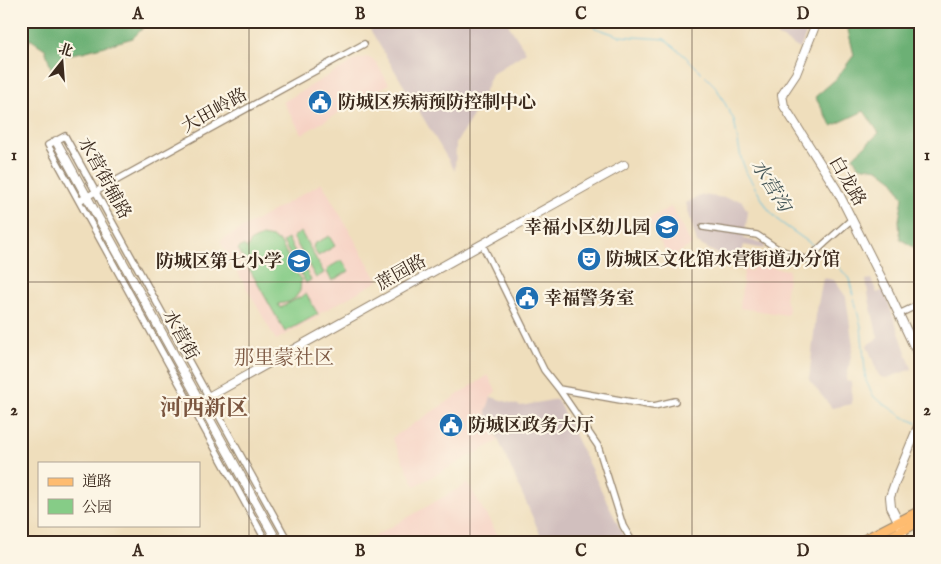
<svg xmlns="http://www.w3.org/2000/svg" width="941" height="564" viewBox="0 0 941 564" font-family="'IM FELL English','Noto Serif SC',serif">
<style>
.built{fill:#f6d2c4}
.industrial{fill:#d1bfbe}
.green{fill:#86cc87;stroke:#607b52}
.forest{fill:#6cb074;stroke:#546d49}
.lines{fill:none;stroke-linecap:round;stroke-linejoin:round}
.stream{stroke:#60c0de;stroke-width:1}
.minor-casing{stroke:#95846d;stroke-width:8}
.tertiary-casing{stroke:#95846d;stroke-width:10}
.primary-casing{stroke:#95846d;stroke-width:11}
.minor{stroke:#fff;stroke-width:5.5}
.tertiary{stroke:#fff;stroke-width:8}
.primary{stroke:#febc70;stroke-width:9}
.grid{fill:none;stroke:#3b2a1e;stroke-width:1;stroke-opacity:0.55}
.labels{text-anchor:middle;stroke-width:4.5;stroke-linejoin:round;paint-order:stroke}
.poi-label{font-size:18px;font-weight:bold;fill:#3b2a1e;stroke:#fcf5e5;text-anchor:start}
.street-label{font-size:18px;fill:#3b2a1e;stroke:#fcf5e5}
.water-label{font-size:19px;font-style:italic;fill:#465758;stroke:#fcf5e5}
.quarter-label{font-size:20px;fill:#7a553f;stroke:#fcf5e5}
.district-label{font-size:22px;font-weight:bold;fill:#7a553f;stroke:#fcf5e5}
.neatline{fill:none;stroke:#3b2a1e;stroke-width:2}
.grid-label{font-size:16px;text-anchor:middle;font-weight:bold;fill:#3b2a1e}
</style>
<rect width="100%" height="100%" fill="#fcf5e5"/>
<filter id="ink" filterUnits="userSpaceOnUse"><feTurbulence type="fractalNoise" baseFrequency=".02" numOctaves="2"/><feDisplacementMap in="SourceGraphic" scale="10" xChannelSelector="R" yChannelSelector="G"/><feConvolveMatrix kernelMatrix="1 2 1 2 8 2 1 2 1" color-interpolation-filters="sRGB"/></filter>
<filter id="wash" filterUnits="userSpaceOnUse"><feTurbulence type="fractalNoise" baseFrequency=".0096" numOctaves="4" result="noise"/><feDisplacementMap in="SourceGraphic" scale="20" xChannelSelector="R" yChannelSelector="G"/><feGaussianBlur stdDeviation="1.12" result="paint"/><feColorMatrix in="noise" values="0 0 0 0 0 0 0 0 0 0 0 0 0 0 0 0 0 1.4 0 .05"/><feComposite in="paint" operator="in"/></filter>
<g filter="url(#wash)">
<rect width="100%" height="100%" fill="#efdebc"/>
<path class="built" d="M 367,57 L 376,62 L 389,84 L 302,134 L 283,102 L 355,60 Z
M 322,183 L 378,281 L 319,314 L 320,316 L 276,340 L 220,241 Z
M 671,207 L 692,245 L 669,258 L 648,219 Z
M 753,265 L 789,270 L 785,299 L 789,310 L 787,315 L 740,308 L 744,270 L 752,271 Z
M 488,375 L 496,391 L 491,397 L 486,413 L 498,441 L 415,486 L 392,438 Z
M 468,483 L 498,536 L 483,543 L 363,543 Z"/>
<path class="industrial" d="M 365,21 L 508,21 L 509,26 L 526,52 L 492,74 L 477,109 L 456,143 L 455,171 Z
M 757,21 L 811,21 L 800,49 L 778,36 Z
M 702,195 L 741,200 L 748,212 L 744,239 L 765,243 L 764,249 L 744,245 L 742,252 L 731,261 L 697,243 L 686,203 Z
M 823,278 L 834,280 L 846,297 L 853,346 L 846,381 L 851,382 L 852,404 L 832,408 L 809,380 L 816,315 Z
M 871,279 L 877,293 L 884,290 L 886,296 L 912,369 L 887,378 L 881,377 L 878,374 L 867,345 L 878,338 L 869,299 L 866,280 Z
M 491,397 L 521,406 L 557,399 L 627,543 L 544,543 L 486,412 Z"/>
<path class="green" d="M 301,232 L 324,273 L 316,278 L 293,237 Z
M 262,236 L 273,238 L 280,242 L 301,280 L 300,291 L 295,298 L 289,302 L 278,304 L 280,308 L 306,294 L 318,314 L 285,332 L 238,249 L 244,245 L 247,249 L 251,241 Z
M 329,236 L 335,246 L 318,256 L 313,248 L 314,244 Z
M 288,239 L 311,280 L 306,283 L 283,242 Z
M 342,260 L 349,271 L 332,281 L 327,272 L 328,268 Z"/>
<path class="forest" d="M 21,21 L 143,21 L 143,28 L 133,38 L 83,52 L 65,55 L 52,71 L 45,49 L 30,39 L 21,64 Z
M 852,21 L 920,21 L 920,246 L 915,248 L 900,239 L 899,220 L 903,198 L 894,181 L 878,169 L 858,166 L 853,157 L 879,133 L 864,111 L 832,126 L 815,97 L 836,79 L 854,55 L 848,30 Z"/>
<g class="lines">
<path class="stream" d="M 584,21 L 596,28 L 619,36 L 665,39 L 687,58 L 716,87 L 734,120 L 741,158 L 747,174 L 768,209 L 780,222 L 817,248
M 820,250 L 838,266 L 849,279 L 861,326 L 866,381 L 874,397 L 903,417 L 917,423"/>
</g>
</g>
<g filter="url(#ink)">
<g class="lines">
<g class="minor-casing">
<path id="minor" d="M 79,201 L 364,44
M 703,227 L 757,235 L 778,249 L 807,260 L 825,243 L 852,219
M 482,244 L 544,370 L 559,389 L 654,406 L 675,401
M 899,314 L 920,304
M 559,389 L 598,446 L 623,526 L 633,543
M 903,530 L 906,540 L 906,543
M 267,543 L 48,145 L 65,136 L 289,543"/>
</g>
<g class="tertiary-casing">
<path id="tertiary" d="M 817,21 L 796,74 L 782,95 L 784,106 L 837,190 L 888,291 L 920,359
M 56,141 L 278,543
M 192,406 L 624,165
M 901,527 L 891,507 L 890,497 L 896,480 L 920,422"/>
</g>
<g class="primary-casing">
<path id="primary" d="M 858,543 L 920,511
M 879,543 L 920,521"/>
</g>
<use href="#minor" class="minor"/>
<use href="#tertiary" class="tertiary"/>
<use href="#primary" class="primary"/>
</g>
</g>
<path class="grid" d="M 249,21 L 249,543M 470,21 L 470,543M 692,21 L 692,543M 21,282 L 920,282"/>
<defs>
<g id="civic-disc" transform="scale(1.25)"><circle r="9.5" fill="#1f6fb2" stroke="#fcf5e5"/><path d="M-.6-6.5H3V-4.5H.6V-3L4-1V1h2V6H-6V1h2V-1L-.6-3ZM-1.2 2.5V6h2.4V2.5Z" fill="#fff"/></g>
<g id="school-disc" transform="scale(1.25)"><circle r="9.5" fill="#1f6fb2" stroke="#fcf5e5"/><path d="M0-5L7-2L0 1L-7-2ZM-4 1L0 2.5L4 1V4Q0 6-4 4Z" fill="#fff"/></g>
<g id="theatre-disc" transform="scale(1.25)"><circle r="9.5" fill="#1f6fb2" stroke="#fcf5e5"/><path d="M-5-5.5Q0-4 5-5.5V0Q5 5 0 6Q-5 5-5 0ZM-3.3-2.5H-1v1.5H-3.3ZM1-2.5H3.3v1.5H1ZM-2.8 1Q0 5.5 2.8 1Z" fill="#fff"/></g>
</defs>
<g fill-rule="evenodd">
<use href="#civic-disc" x="320" y="102"/>
<use href="#school-disc" x="667" y="227"/>
<use href="#theatre-disc" x="589" y="259"/>
<use href="#school-disc" x="299" y="261"/>
<use href="#civic-disc" x="527" y="298"/>
<use href="#civic-disc" x="451" y="425"/>
</g>
<g class="labels">
<g class="poi-label">
<text x="338" y="108">防城区疾病预防控制中心</text>
<text x="650" y="233" text-anchor="end">幸福小区幼儿园</text>
<text x="606" y="265">防城区文化馆水营街道办分馆</text>
<text x="282" y="267" text-anchor="end">防城区第七小学</text>
<text x="544" y="304">幸福警务室</text>
<text x="468" y="431">防城区政务大厅</text>
</g>
<g class="street-label">
<text transform="translate(214 110) rotate(-29)" y="6">大田岭路</text>
<text transform="translate(105 178) rotate(61)" y="6">水营街辅路</text>
<text transform="translate(848 181) rotate(60)" y="6">白龙路</text>
<text transform="translate(401 272) rotate(-29)" y="6">蔗园路</text>
<text transform="translate(181 335) rotate(61)" y="6">水营街</text>
</g>
<g class="water-label">
<text transform="translate(772 185) rotate(58)" y="7">水营沟</text>
</g>
<g class="quarter-label">
<text x="284" y="364">那里蒙社区</text>
</g>
<g class="district-label">
<text x="204" y="415">河西新区</text>
</g>
</g>
<rect width="941" height="564" fill="none" stroke="#fcf5e5" stroke-width="55"/>
<rect x="38" y="462" width="162" height="65" fill="#fcf5e5" stroke="#afa495"/>
<rect x="48" y="478" width="25" height="8" fill="#febc70" stroke="#afa495"/>
<text x="82" y="486" font-size="15" fill="#3b2a1e">道路</text>
<rect x="48" y="499" width="25" height="15" fill="#86cc87" stroke="#afa495"/>
<text x="82" y="512" font-size="15" fill="#3b2a1e">公园</text>
<g transform="translate(62 62) rotate(17)" stroke="#fcf5e5" stroke-width="4" paint-order="stroke">
<path d="M0-4L9 19L0 12L-9 19Z" fill="#3b2a1e"/>
<text y="-8" font-size="14" font-weight="bold" text-anchor="middle" fill="#3b2a1e">北</text>
</g>
<rect x="28" y="28" width="886" height="508" class="neatline"/>
<g class="grid-label">
<text x="138" y="19">A</text>
<text x="360" y="19">B</text>
<text x="581" y="19">C</text>
<text x="803" y="19">D</text>
<text x="14" y="160">1</text>
<text x="927" y="160">1</text>
<text x="14" y="415">2</text>
<text x="927" y="415">2</text>
<text x="138" y="556">A</text>
<text x="360" y="556">B</text>
<text x="581" y="556">C</text>
<text x="803" y="556">D</text>
</g>
</svg>
